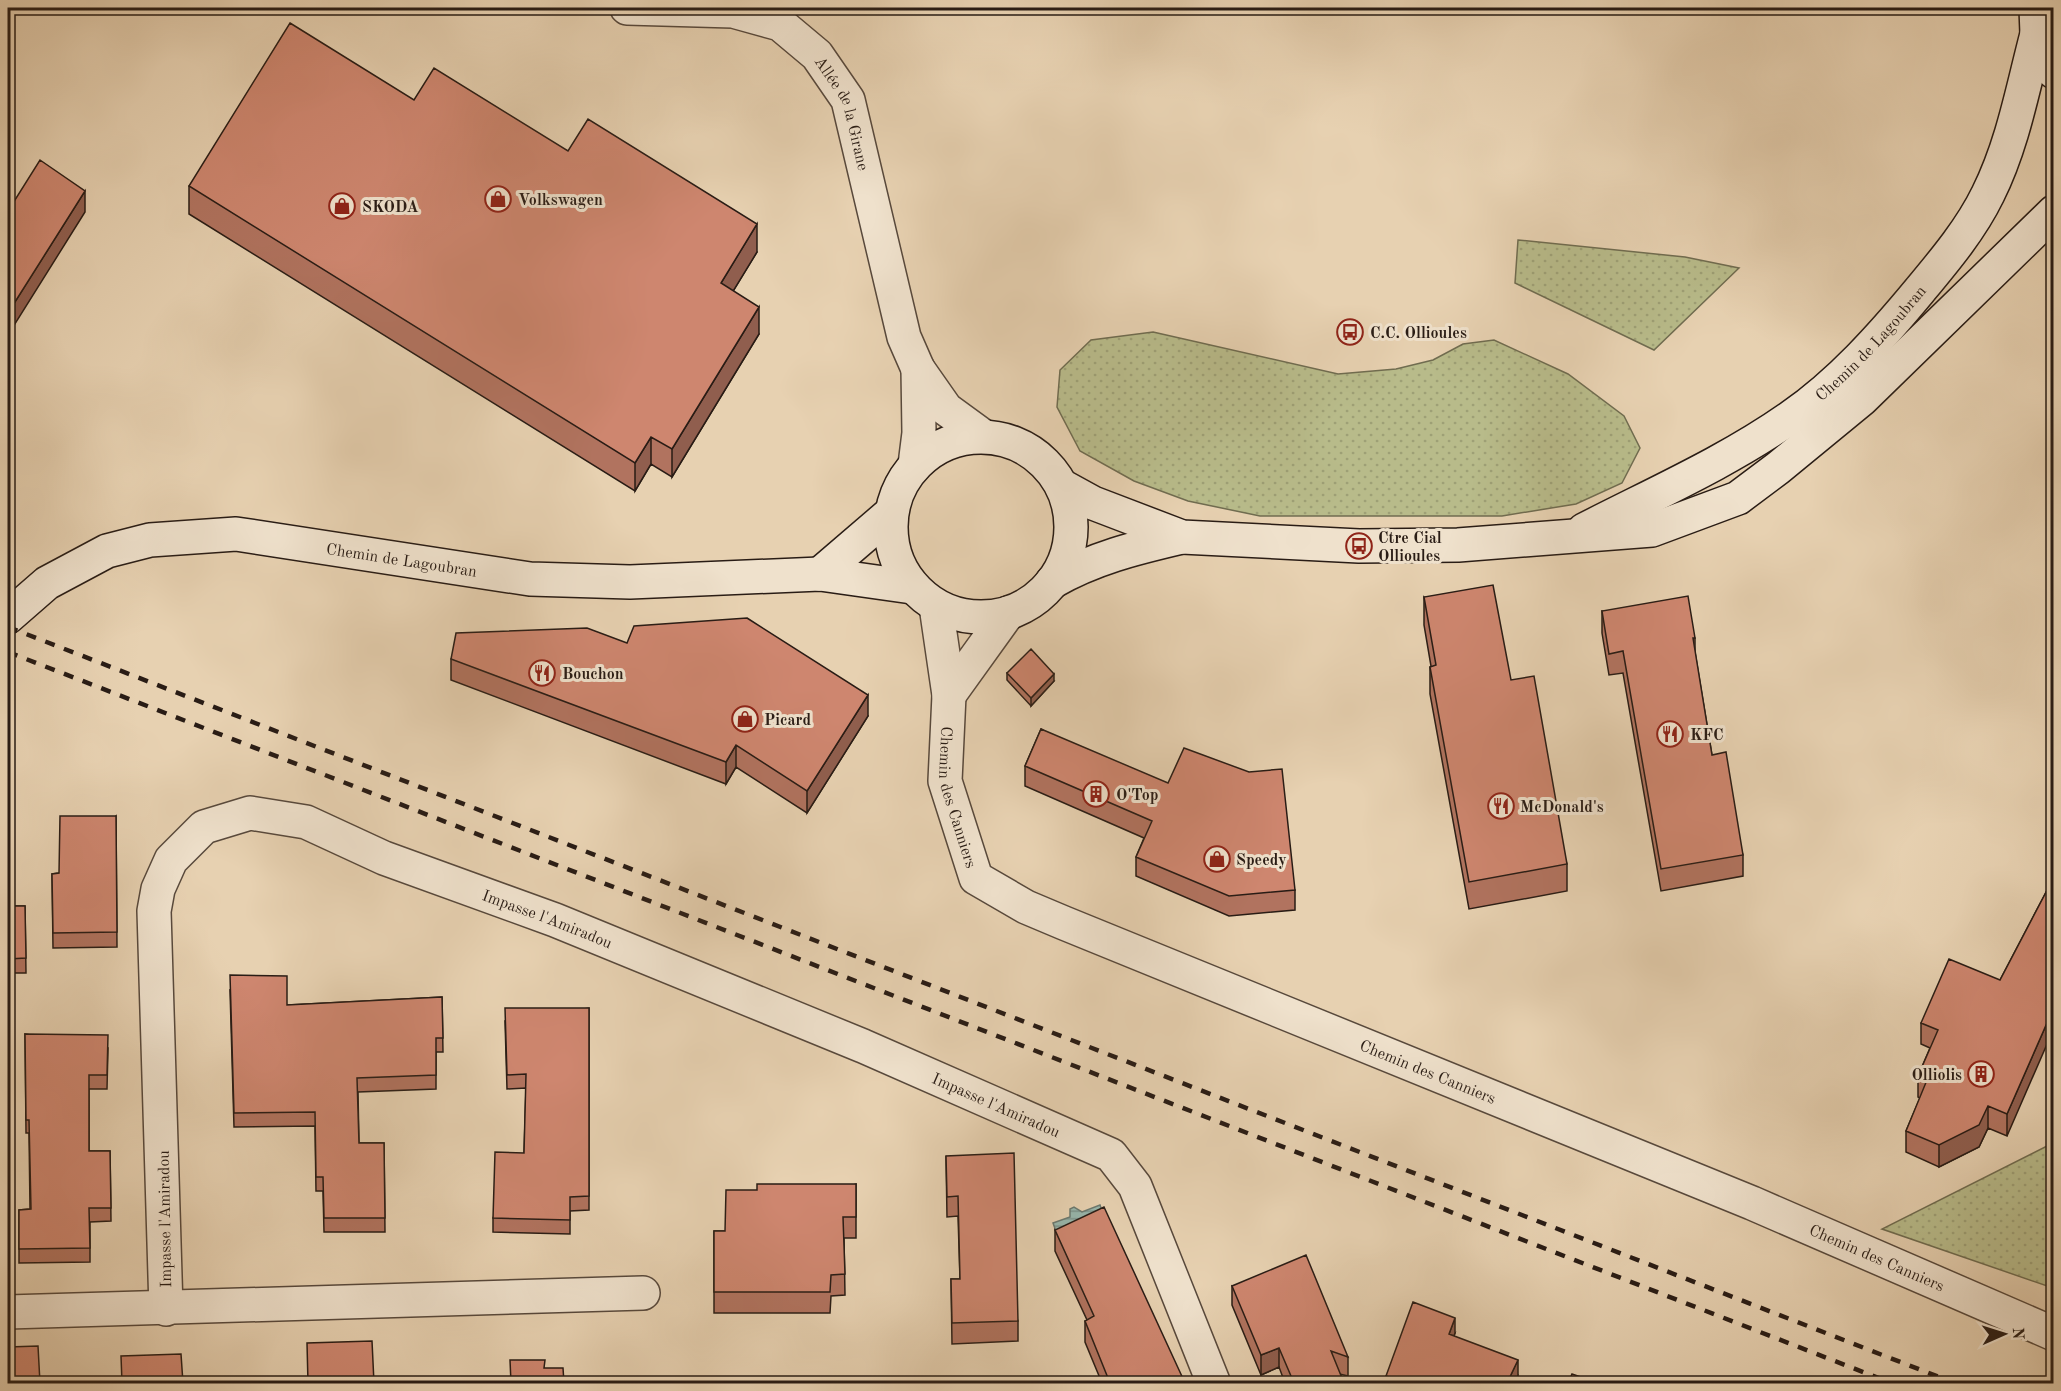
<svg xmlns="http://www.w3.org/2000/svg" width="2061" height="1391" viewBox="0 0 2061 1391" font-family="'Old Standard TT',serif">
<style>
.grass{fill:url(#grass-dots);stroke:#706c50;stroke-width:1.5}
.water{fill:url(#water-rules);stroke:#6b7970;stroke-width:1.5}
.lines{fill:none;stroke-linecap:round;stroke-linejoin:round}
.minor-casing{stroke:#58493c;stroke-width:36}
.secondary-casing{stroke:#291c15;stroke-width:36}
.minor{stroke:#efe1cc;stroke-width:33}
.secondary{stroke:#efe1cc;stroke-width:33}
.rail{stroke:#291c15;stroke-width:4.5;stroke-dasharray:10 10;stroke-linecap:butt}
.wall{fill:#b1735f;stroke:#291c15;stroke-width:1.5}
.shaded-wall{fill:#905e4e;stroke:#291c15;stroke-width:1.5}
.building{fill:#ce866f;stroke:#291c15;stroke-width:1.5}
.labels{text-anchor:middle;stroke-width:6;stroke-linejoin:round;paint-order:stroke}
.street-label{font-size:16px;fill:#291c15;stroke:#efe1cc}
.poi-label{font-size:16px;font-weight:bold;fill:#291c15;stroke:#efe1cc;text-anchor:start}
</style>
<defs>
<pattern id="grass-dots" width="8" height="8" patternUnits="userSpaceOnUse" patternTransform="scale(1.5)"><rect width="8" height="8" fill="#b8bb8a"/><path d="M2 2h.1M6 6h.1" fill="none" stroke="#9ea076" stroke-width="1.8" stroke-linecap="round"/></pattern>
<pattern id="water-rules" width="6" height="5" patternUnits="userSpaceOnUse" patternTransform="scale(1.5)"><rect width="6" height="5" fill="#97b7ad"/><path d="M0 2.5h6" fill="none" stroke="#7b948c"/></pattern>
</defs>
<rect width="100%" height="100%" fill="#e7d1b1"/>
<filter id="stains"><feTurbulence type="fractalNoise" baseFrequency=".00333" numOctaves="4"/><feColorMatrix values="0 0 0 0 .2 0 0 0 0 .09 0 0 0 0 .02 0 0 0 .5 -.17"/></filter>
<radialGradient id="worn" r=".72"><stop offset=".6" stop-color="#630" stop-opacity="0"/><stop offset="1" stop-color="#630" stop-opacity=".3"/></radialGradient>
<path class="grass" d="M 1518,240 L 1685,257 L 1739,268 L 1654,350 L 1515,283 Z
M 1153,332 L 1338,374 L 1396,369 L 1433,360 L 1463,344 L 1494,340 L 1568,374 L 1624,416 L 1640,448 L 1622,483 L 1576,504 L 1502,516 L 1260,516 L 1188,501 L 1134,481 L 1080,451 L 1057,407 L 1060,370 L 1091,340 Z
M 2053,1143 L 2053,1288 L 1882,1229 Z"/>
<path class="water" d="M 1100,1205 L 1108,1228 L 1061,1245 L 1053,1223 L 1070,1217 L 1070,1209 L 1074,1207 L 1082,1212 Z"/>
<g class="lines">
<g class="minor-casing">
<g id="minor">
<path id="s1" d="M 627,8 L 733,11 L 780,24 L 817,55 L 848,100 L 904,337 L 918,369 L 946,409 L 983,436"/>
<path d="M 915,465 L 919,433 L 918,369"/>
<path id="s2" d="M 936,606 L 949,695 L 945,781 L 976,878 L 1026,907 L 1064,923 L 1752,1203 L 2054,1334"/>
<path d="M 949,695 L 1008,613"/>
<path id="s3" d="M 166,1309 L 154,911 L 158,889 L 171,860 L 204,827 L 250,813 L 306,822 L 384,858 L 555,920 L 863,1046 L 1111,1155 L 1135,1186 L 1214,1384"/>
<path d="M 8,1312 L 643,1293"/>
</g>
</g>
<g class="secondary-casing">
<g id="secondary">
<path d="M 2036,8 L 2037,34 L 2054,72"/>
<circle cx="981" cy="527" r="90"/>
<path d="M 1062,486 L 1093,503 L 1182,537 L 1359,546 L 1458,545 L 1652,530 L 1738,498 L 1778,468 L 1862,399 L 2054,212"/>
<path id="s4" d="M 1584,530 C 1654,494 1727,462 1791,417 C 1840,383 1882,336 1920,290 C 1945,260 1971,229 1988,194 C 2013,144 2023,87 2037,34"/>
<path d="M 820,574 L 891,513"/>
<path d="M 1052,582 C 1094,558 1135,548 1182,537"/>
<path id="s5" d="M 8,617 L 47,583 L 107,551 L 150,540 L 236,534 L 530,579 L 630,582 L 820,574 L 912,587"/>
</g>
</g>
<use href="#minor" class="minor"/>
<use href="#secondary" class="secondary"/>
<path class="rail" d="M 8,627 L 1957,1384
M 8,652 L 1894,1384"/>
</g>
<path class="wall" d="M 414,100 L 568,151 L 757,252 L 733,291 L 759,334 L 672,477 L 651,464 L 635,491 L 189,214 L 189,186 Z
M 1424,597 L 1511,680 L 1567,864 L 1567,891 L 1469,909 L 1430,694 L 1430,667 L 1431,666 L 1424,625 Z
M 1602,611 L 1695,638 L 1695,652 L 1712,755 L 1743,855 L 1743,876 L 1661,891 L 1623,673 L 1609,675 L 1602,633 Z
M 627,643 L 868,716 L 807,813 L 736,767 L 726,784 L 451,680 L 451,659 Z
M 1007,673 L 1054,681 L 1031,706 L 1007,680 Z
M 1041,729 L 1295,890 L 1295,910 L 1229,916 L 1136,876 L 1136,857 L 1144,838 L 1025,786 L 1025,766 Z
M 116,816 L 117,947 L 53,948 L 52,874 L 59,873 Z
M 2054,877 L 2007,1136 L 1988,1128 L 1979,1147 L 1939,1167 L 1906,1152 L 1906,1131 L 1920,1098 L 1918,1097 L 1918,1076 L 1930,1048 L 1921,1044 L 1921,1023 L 2000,980 Z
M 8,906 L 25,906 L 26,973 L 8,973 Z
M 230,990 L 287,1005 L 442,997 L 443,1052 L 436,1052 L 436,1089 L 358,1092 L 359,1143 L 384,1143 L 385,1232 L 324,1232 L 323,1191 L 316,1191 L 315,1126 L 234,1127 Z
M 589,1008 L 589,1210 L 570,1211 L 570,1234 L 493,1232 L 493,1218 L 524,1153 L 526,1088 L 507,1089 L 505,1021 Z
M 25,1034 L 108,1048 L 107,1089 L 89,1089 L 89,1151 L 110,1151 L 111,1221 L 90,1222 L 90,1262 L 19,1263 L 19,1210 L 30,1209 L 29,1133 L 26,1133 Z
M 946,1156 L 1018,1321 L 1018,1341 L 952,1344 L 951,1279 L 960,1279 L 958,1216 L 947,1217 Z
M 856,1184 L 856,1238 L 844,1238 L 845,1295 L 831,1296 L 830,1313 L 714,1313 L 714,1231 L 725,1231 Z
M 1055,1230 L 1185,1383 L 1102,1383 L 1085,1342 L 1085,1321 L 1087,1320 L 1055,1251 Z
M 1232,1286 L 1348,1357 L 1348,1376 L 1340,1374 L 1344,1383 L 1285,1383 L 1279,1367 L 1261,1375 L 1232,1305 Z
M 1455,1333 L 1454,1336 L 1518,1375 L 1514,1383 L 1386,1383 L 1386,1376 Z"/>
<path class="shaded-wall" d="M 85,191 L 85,212 L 8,335 L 8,313 Z
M 757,224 L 757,252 L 721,311 L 721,283 Z
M 759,307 L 759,334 L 672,477 L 672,449 Z
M 651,437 L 651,464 L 635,491 L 635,463 Z
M 1054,674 L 1054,681 L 1031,706 L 1031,698 Z
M 868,695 L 868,716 L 807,813 L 807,791 Z
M 736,745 L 736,767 L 726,784 L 726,762 Z
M 2054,1007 L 2054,1028 L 2007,1136 L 2007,1114 Z
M 1988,1106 L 1988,1128 L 1979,1147 L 1939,1167 L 1939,1145 Z
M 1455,1318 L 1455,1333 L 1449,1349 L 1449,1334 Z
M 1279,1348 L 1279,1367 L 1261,1375 L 1261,1355 Z
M 1518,1360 L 1518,1375 L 1514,1383 L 1507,1383 Z"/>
<path class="building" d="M 290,23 L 414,100 L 434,68 L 568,151 L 588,119 L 757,224 L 721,283 L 759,307 L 672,449 L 651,437 L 635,463 L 189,186 Z
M 40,160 L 85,191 L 8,313 L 8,211 Z
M 1493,585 L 1511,680 L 1534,676 L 1567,864 L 1469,882 L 1430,667 L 1436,665 L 1424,597 Z
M 1688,596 L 1695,638 L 1693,638 L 1712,755 L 1726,752 L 1743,855 L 1661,869 L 1623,651 L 1609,654 L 1602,611 Z
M 747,618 L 868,695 L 807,791 L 736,745 L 726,762 L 451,659 L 456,633 L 587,628 L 627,643 L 634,626 Z
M 1031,649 L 1054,674 L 1031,698 L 1007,673 Z
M 1041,729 L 1168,783 L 1184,748 L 1249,772 L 1282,769 L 1295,890 L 1229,896 L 1136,857 L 1152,821 L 1025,766 Z
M 60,816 L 116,816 L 117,932 L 53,933 L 52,874 L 59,873 Z
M 2054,877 L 2054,1007 L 2007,1114 L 1988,1106 L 1979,1125 L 1939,1145 L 1906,1131 L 1927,1080 L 1918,1076 L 1938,1030 L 1921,1023 L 1949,959 L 2000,980 Z
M 8,906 L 25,906 L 26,958 L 8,959 Z
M 230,975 L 287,976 L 287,1005 L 442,997 L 443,1038 L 436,1038 L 436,1075 L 357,1078 L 359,1143 L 384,1143 L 385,1218 L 324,1218 L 323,1177 L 316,1177 L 315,1112 L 234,1113 Z
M 505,1008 L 589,1008 L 589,1196 L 570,1197 L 570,1220 L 493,1218 L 495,1152 L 524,1153 L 526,1074 L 507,1075 Z
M 25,1034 L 108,1035 L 107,1075 L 89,1075 L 89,1151 L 110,1151 L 111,1208 L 89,1208 L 90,1248 L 19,1249 L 19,1210 L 31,1209 L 29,1120 L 26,1120 Z
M 1014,1153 L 1018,1321 L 952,1323 L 951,1279 L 960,1279 L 958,1196 L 947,1197 L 946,1156 Z
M 757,1184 L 856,1184 L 856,1217 L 843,1217 L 845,1274 L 831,1275 L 830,1292 L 714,1292 L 714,1231 L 725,1231 L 726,1190 L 757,1190 Z
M 1104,1207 L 1185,1383 L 1110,1383 L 1085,1321 L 1094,1316 L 1055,1230 Z
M 1306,1255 L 1348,1357 L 1331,1351 L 1344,1383 L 1294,1383 L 1279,1348 L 1261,1355 L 1232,1286 Z
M 1413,1302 L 1455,1318 L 1449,1334 L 1518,1360 L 1507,1383 L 1408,1383 L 1386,1376 Z
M 372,1341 L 374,1383 L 308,1383 L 307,1343 Z
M 38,1346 L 40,1383 L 8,1383 L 8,1347 Z
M 181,1354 L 183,1383 L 122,1383 L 121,1356 Z
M 510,1360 L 545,1360 L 544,1368 L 563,1368 L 564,1383 L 511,1383 Z
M 1572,1374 L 1598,1383 L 1568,1383 Z"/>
<defs>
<g id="shop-ring" transform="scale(1.35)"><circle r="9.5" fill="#efe1cc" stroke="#8f2418" stroke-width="1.5"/><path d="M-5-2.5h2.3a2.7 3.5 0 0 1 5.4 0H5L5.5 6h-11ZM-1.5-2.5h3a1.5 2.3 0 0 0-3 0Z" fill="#8f2418"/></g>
<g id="bus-ring" transform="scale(1.35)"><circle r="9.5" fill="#efe1cc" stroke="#8f2418" stroke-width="1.5"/><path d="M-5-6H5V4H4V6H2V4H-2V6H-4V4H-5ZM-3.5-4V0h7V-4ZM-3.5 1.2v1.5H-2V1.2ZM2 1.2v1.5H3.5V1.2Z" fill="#8f2418"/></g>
<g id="restaurant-ring" transform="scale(1.35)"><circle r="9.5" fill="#efe1cc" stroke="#8f2418" stroke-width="1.5"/><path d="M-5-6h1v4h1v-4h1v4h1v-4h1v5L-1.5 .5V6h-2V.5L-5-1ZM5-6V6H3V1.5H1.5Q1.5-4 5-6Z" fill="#8f2418"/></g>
<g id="building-ring" transform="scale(1.35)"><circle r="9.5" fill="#efe1cc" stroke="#8f2418" stroke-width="1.5"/><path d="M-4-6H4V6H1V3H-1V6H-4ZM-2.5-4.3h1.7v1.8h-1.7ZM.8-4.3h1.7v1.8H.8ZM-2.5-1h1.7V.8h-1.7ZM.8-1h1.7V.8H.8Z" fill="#8f2418"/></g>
</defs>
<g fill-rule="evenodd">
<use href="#shop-ring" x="498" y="199"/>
<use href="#shop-ring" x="342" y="206"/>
<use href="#bus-ring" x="1350" y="332"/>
<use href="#bus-ring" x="1359" y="546"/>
<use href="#restaurant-ring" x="542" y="673"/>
<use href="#shop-ring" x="745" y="719"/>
<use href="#restaurant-ring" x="1670" y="734"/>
<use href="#building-ring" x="1096" y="794"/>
<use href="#restaurant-ring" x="1501" y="806"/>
<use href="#shop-ring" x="1217" y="859"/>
<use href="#building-ring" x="1981" y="1074"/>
</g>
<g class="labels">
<g class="street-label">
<text dy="6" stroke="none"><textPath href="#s1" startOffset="268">Allée de la Girane</textPath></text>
<text dy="6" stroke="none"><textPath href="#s4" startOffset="345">Chemin de Lagoubran</textPath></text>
<text dy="6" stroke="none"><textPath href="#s5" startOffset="418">Chemin de Lagoubran</textPath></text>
<text dy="6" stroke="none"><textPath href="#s2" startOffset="194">Chemin des Canniers</textPath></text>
<text dy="6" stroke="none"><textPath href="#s3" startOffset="864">Impasse l'Amiradou</textPath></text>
<text dy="6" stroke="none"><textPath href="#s2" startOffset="770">Chemin des Canniers</textPath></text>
<text dy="6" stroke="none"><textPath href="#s3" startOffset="1350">Impasse l'Amiradou</textPath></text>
<text transform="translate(164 1219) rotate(-91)" y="6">Impasse l'Amiradou</text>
<text dy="6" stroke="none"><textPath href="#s2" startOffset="1256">Chemin des Canniers</textPath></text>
</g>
<g class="poi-label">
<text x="518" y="205">Volkswagen</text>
<text x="362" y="212">SKODA</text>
<text x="1370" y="338">C.C. Ollioules</text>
<text x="1378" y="543">Ctre Cial<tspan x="1378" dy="18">Ollioules</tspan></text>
<text x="562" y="679">Bouchon</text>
<text x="764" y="725">Picard</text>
<text x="1690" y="740">KFC</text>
<text x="1116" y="800">O'Top</text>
<text x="1520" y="812">McDonald's</text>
<text x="1236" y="865">Speedy</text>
<text x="1962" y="1080" text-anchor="end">Olliolis</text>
</g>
</g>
<rect width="2061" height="1391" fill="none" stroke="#e7d1b1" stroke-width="30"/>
<rect x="9" y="9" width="2043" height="1373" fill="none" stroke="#291c15" stroke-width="3"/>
<rect x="15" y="15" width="2031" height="1361" fill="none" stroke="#291c15" stroke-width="1.5"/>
<g transform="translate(2004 1334) rotate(87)" stroke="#efe1cc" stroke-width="4.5" paint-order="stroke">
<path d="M0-4.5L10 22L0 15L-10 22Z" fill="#291c15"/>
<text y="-9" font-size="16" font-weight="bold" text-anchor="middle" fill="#291c15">N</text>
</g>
<rect width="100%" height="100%" filter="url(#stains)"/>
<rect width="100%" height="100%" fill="url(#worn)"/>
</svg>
